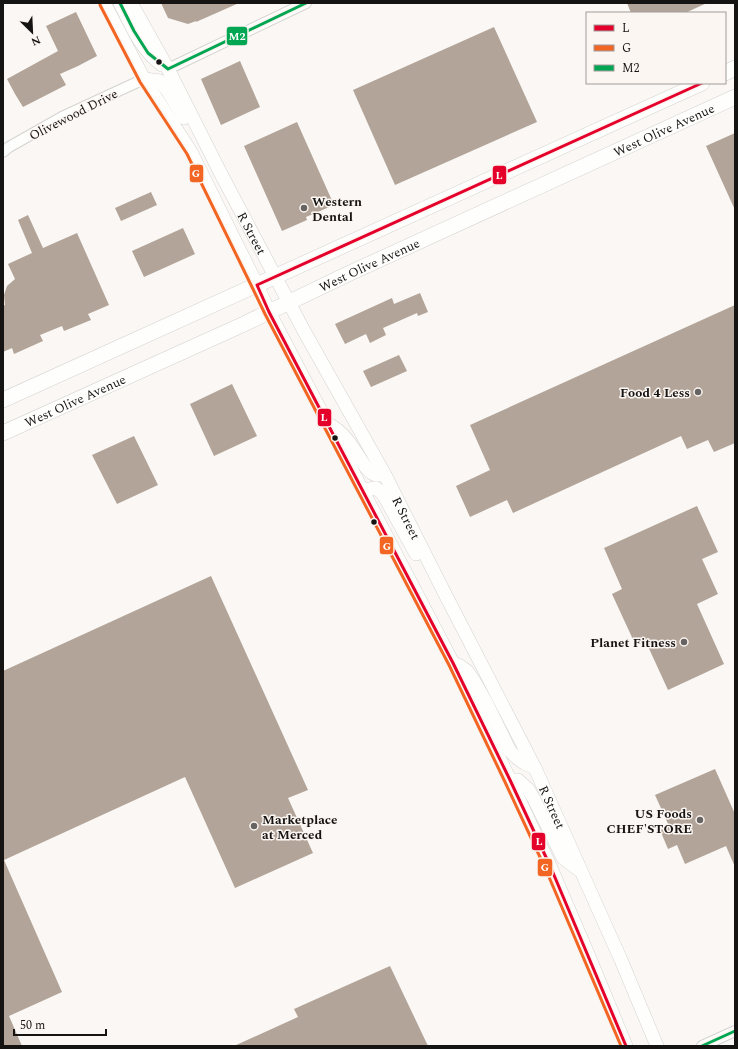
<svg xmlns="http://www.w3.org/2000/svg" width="738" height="1049" viewBox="0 0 738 1049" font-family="Spectral,serif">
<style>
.building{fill:#b2a498}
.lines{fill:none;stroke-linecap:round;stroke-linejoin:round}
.minor-casing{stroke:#d5d3d0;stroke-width:12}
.tertiary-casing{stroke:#d5d3d0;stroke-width:14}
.secondary-casing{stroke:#d5d3d0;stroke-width:16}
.minor{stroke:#fefefd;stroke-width:10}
.tertiary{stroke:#fefefd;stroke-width:13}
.secondary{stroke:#fefefd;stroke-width:15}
.bus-1-casing{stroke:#fcf6f2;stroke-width:6}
.bus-2-casing{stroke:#fcf6f2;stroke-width:6}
.bus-3-casing{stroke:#fcf6f2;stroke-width:6}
.bus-1{stroke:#e4002b;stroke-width:3}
.bus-2{stroke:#f26522;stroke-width:3}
.bus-3{stroke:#00a651;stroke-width:3}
.bus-dot{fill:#161413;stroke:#fcf6f2;stroke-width:1.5}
.poi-dot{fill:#666362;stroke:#fcf6f2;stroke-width:1.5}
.labels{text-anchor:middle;stroke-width:3;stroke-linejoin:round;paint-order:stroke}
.street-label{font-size:13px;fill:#161413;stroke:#fcf6f2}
.poi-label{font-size:13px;font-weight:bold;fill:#161413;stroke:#fcf6f2;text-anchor:end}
.line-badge{stroke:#fcf6f2;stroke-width:1.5}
.badge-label{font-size:11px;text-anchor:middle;font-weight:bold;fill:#fff}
</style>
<rect width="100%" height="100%" fill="#faf7f4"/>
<path class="building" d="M 161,3 L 239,3 L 196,22 L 196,21 L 188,24 L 168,18 Z
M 627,3 L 707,3 L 685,13 L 631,13 Z
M 76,12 L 97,56 L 78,66 L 60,74 L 66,85 L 23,107 L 15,94 L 7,79 L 58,51 L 46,26 Z
M 494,27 L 537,122 L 395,185 L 353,90 Z
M 240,61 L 260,107 L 221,125 L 201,79 Z
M 297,122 L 334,205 L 306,217 L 307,220 L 282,231 L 244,146 Z
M 735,133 L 735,210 L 706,146 Z
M 151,192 L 157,205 L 121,221 L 115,208 Z
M 28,215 L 43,248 L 77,233 L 109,305 L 88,314 L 91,320 L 64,331 L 62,326 L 40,335 L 43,341 L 14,354 L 12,348 L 3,352 L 3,306 L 5,305 L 4,295 L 7,286 L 15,279 L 8,264 L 32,253 L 18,220 Z
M 183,228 L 195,254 L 144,277 L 132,251 Z
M 420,293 L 428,312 L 418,316 L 417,313 L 383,328 L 386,335 L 370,343 L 366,334 L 345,344 L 335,324 L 392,298 L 394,304 Z
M 735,305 L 735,443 L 714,452 L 708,440 L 687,449 L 681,436 L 513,513 L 507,500 L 470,517 L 456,486 L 490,470 L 470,425 Z
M 399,355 L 407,371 L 371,387 L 363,371 Z
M 232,384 L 257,436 L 214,456 L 190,404 Z
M 134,436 L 158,485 L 117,504 L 92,455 Z
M 697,506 L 718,552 L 702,559 L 718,594 L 697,604 L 724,664 L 668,690 L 646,642 L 636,646 L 612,594 L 622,589 L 604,548 Z
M 211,576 L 308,790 L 288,798 L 313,853 L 235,888 L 185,777 L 4,860 L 62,992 L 9,1016 L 22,1046 L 3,1046 L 3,671 Z
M 715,769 L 735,814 L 735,867 L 726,846 L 685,864 L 677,845 L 668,849 L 660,830 L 669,826 L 655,795 Z
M 390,966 L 428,1046 L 234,1046 L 298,1017 L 294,1009 Z"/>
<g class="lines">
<g class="minor-casing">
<path id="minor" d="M 168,69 L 306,3
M 3,152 L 9,147 L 62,117 L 144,79
M 702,1046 L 735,1031"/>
</g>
<g class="tertiary-casing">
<g id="tertiary">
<path d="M 104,3 L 144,79 L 191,152 L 257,285 L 269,312 L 453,663 L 510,780 L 551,868 L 588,954 L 626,1046"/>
<path d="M 120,3 C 131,25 141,50 162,65"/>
<path id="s1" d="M 131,3 L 168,69 L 220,172 L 304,331 L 385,475 L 444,592 L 535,768 L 621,960 L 657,1046"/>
<path d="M 144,79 L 160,81 L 167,90 L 184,118"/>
<path d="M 332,426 C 342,432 349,441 355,451 C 361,459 366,472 376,475 C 378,475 383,475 385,475"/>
<path d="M 362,490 L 376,488 L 383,494 L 416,554"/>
<path d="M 453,663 L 460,666 L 467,671 L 474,681 L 487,704 L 510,751 L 517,758 L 524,763 L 535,768"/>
<path d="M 510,780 L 518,780 L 528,789 L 534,799 L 563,858 L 579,870"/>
</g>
</g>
<g class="secondary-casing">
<g id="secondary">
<path d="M 725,73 L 735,68"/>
<path d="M 3,400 L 702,83"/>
<path id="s2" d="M 3,433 L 244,324 L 350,273 L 735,97"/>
</g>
</g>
<use href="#minor" class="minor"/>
<use href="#tertiary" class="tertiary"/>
<use href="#secondary" class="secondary"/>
<g class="bus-1-casing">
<path id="bus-1" d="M 626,1046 L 551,868 L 510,780 L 453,663 L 269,312 L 257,285 L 702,83"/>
</g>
<g class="bus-2-casing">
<path id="bus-2" d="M 100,5 L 140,82 L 187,154 L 252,287 L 265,314 L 449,665 L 505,782 L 546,870 L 621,1046"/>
</g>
<g class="bus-3-casing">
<path id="bus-3" d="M 120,3 L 134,31 L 148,53 L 168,69
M 168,69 L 306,3
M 702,1046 L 735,1031"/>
</g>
<use href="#bus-1" class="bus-1"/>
<use href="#bus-2" class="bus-2"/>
<use href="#bus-3" class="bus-3"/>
</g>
<g class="bus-dot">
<circle cx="159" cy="62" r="3.5"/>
<circle cx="335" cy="438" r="3.5"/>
<circle cx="374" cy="522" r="3.5"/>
</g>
<g class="poi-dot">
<circle cx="304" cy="208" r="4"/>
<circle cx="698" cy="392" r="4"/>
<circle cx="684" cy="642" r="4"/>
<circle cx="700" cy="820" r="4"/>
<circle cx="254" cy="826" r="4"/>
</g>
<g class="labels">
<g class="street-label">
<text transform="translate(73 114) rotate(-27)" y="5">Olivewood Drive</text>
<text dy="5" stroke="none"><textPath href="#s2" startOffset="727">West Olive Avenue</textPath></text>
<text dy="5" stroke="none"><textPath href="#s1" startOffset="260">R Street</textPath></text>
<text dy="5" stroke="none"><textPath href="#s2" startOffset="403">West Olive Avenue</textPath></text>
<text dy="5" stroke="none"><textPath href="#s2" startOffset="79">West Olive Avenue</textPath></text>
<text dy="5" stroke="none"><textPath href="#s1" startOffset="584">R Street</textPath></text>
<text dy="5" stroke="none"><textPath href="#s1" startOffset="908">R Street</textPath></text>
</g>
<g class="poi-label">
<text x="312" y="206" text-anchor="start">Western<tspan x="312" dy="15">Dental</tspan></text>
<text x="690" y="397">Food 4 Less</text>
<text x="676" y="647">Planet Fitness</text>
<text x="692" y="818">US Foods<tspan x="692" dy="15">CHEF'STORE</tspan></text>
<text x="262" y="824" text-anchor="start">Marketplace<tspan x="262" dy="15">at Merced</tspan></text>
</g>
</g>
<g class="line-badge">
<rect x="226" y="26" width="22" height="20" rx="4" fill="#00a651"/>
<rect x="189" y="164" width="15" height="19" rx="4" fill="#f26522"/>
<rect x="492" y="165" width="15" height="20" rx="4" fill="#e4002b"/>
<rect x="317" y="408" width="15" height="19" rx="4" fill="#e4002b"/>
<rect x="379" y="536" width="15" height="19" rx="4" fill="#f26522"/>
<rect x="531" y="832" width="15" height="19" rx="4" fill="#e4002b"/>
<rect x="537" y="858" width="16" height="19" rx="4" fill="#f26522"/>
</g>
<g class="badge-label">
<text x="237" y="40">M2</text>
<text x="196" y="177">G</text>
<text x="499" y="179">L</text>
<text x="324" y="421">L</text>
<text x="387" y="550">G</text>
<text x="539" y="845">L</text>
<text x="545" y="871">G</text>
</g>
<rect width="738" height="1049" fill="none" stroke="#161413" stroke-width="8"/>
<rect x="586" y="12" width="140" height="72" fill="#fcf6f2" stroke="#a09c99"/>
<rect x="594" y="25" width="20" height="6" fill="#e4002b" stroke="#a09c99"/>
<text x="622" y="32" font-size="12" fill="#161413">L</text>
<rect x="594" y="45" width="20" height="6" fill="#f26522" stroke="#a09c99"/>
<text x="622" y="52" font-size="12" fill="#161413">G</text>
<rect x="594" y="65" width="20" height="6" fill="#00a651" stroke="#a09c99"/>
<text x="622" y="72" font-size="12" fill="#161413">M2</text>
<g transform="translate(32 32) rotate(156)" stroke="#fcf6f2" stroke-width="3" paint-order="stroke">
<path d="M0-3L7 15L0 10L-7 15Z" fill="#161413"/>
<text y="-6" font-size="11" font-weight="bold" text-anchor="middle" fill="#161413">N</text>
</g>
<path d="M14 1029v6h92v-6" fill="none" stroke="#161413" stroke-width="2"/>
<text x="20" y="1029" font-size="12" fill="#161413" stroke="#fcf6f2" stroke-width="3" paint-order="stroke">50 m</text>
</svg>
